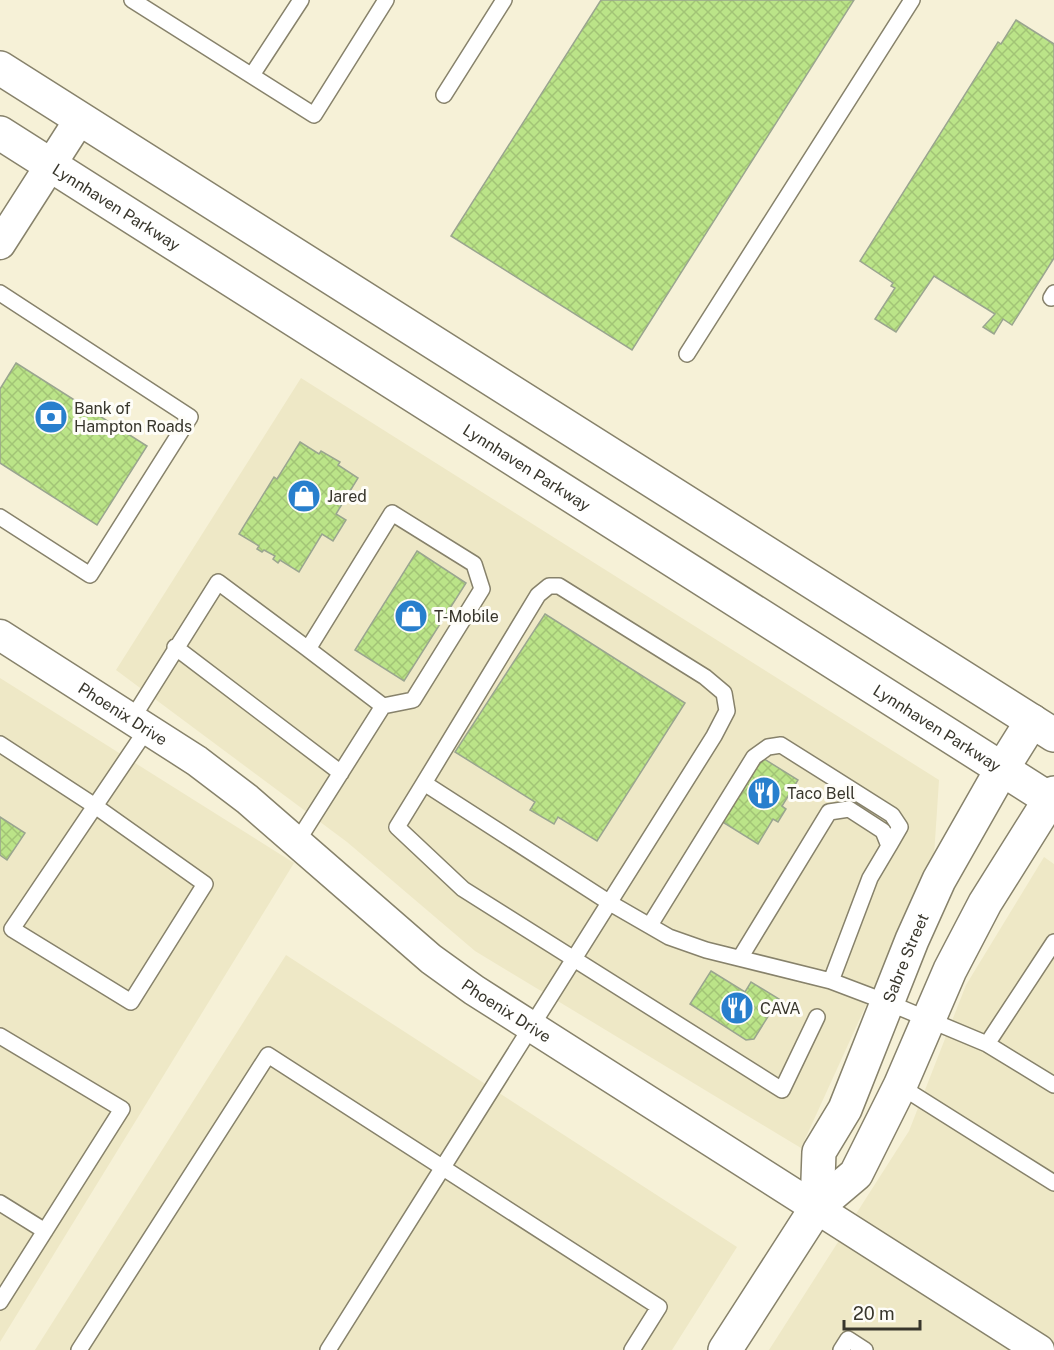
<svg xmlns="http://www.w3.org/2000/svg" width="1054" height="1350" viewBox="0 0 1054 1350" font-family="'Public Sans',sans-serif">
<style>
.built{fill:#eee8c6}
.building{fill:url(#building-cross-hatch);stroke:#9aa58f;stroke-width:1.5}
.lines{fill:none;stroke-linecap:round;stroke-linejoin:round}
.lane-casing{stroke:#87826b;stroke-width:18}
.street-casing{stroke:#87826b;stroke-width:33}
.secondary-casing{stroke:#87826b;stroke-width:36}
.lane{stroke:#fff;stroke-width:15}
.street{stroke:#fff;stroke-width:30}
.secondary{stroke:#fff;stroke-width:33}
.labels{text-anchor:middle;stroke-width:6;stroke-linejoin:round;paint-order:stroke}
.street-label{font-size:16px;fill:#38362c;stroke:#fefdf8}
.poi-label{font-size:16px;fill:#38362c;stroke:#fefdf8;text-anchor:start}
</style>
<defs>
<pattern id="building-cross-hatch" width="8" height="8" patternUnits="userSpaceOnUse" patternTransform="scale(1.5)"><rect width="8" height="8" fill="#bbe488"/><path d="M0 0l8 8M0 8l8-8" fill="none" stroke="#a2c476"/></pattern>
</defs>
<rect width="100%" height="100%" fill="#f6f1d7"/>
<path class="built" d="M 301,378 L 939,780 L 934,856 L 801,1148 L 475,951 L 347,842 L 116,670 Z
M 0,678 L 294,863 L 0,1342 Z
M 1044,857 L 1054,864 L 1054,1350 L 769,1350 L 909,1131 L 966,985 Z
M 286,955 L 737,1247 L 672,1350 L 35,1350 Z"/>
<path class="building" d="M 601,0 L 854,0 L 632,350 L 451,236 Z
M 1016,20 L 1054,44 L 1054,258 L 1012,325 L 1003,319 L 994,334 L 983,327 L 995,314 L 934,276 L 896,332 L 875,319 L 895,288 L 891,286 L 893,283 L 860,261 L 998,42 L 1001,44 Z
M 16,363 L 147,446 L 97,525 L 0,463 L 0,389 Z
M 300,442 L 319,454 L 321,451 L 340,462 L 338,465 L 358,478 L 336,514 L 346,520 L 333,541 L 322,534 L 299,572 L 280,560 L 278,563 L 273,559 L 275,556 L 264,550 L 262,552 L 257,549 L 259,546 L 239,534 L 274,477 L 277,479 Z
M 417,551 L 466,583 L 404,681 L 355,650 Z
M 545,614 L 685,703 L 597,841 L 558,817 L 554,824 L 530,810 L 535,802 L 455,752 Z
M 761,757 L 798,780 L 782,806 L 786,809 L 778,822 L 773,819 L 758,844 L 721,821 Z
M 0,817 L 25,833 L 7,860 L 0,855 Z
M 711,971 L 745,992 L 751,982 L 779,999 L 754,1039 L 746,1040 L 690,1004 Z"/>
<g class="lines">
<g class="lane-casing">
<path id="lane" d="M 132,0 L 314,115 L 386,0
M 252,75 L 301,0
M 444,95 L 504,0
M 0,293 L 190,417 L 90,575 L 0,517
M 1051,298 L 1054,293
M 687,354 L 912,0
M 175,647 L 341,773
M 132,719 L 218,582 L 308,649 L 392,513 L 474,564 L 482,589 L 413,700 L 383,706
M 0,744 L 95,806 L 205,884 L 131,1002 L 12,929 L 147,729
M 297,842 L 383,706 L 308,649
M 650,925 L 754,757 L 768,747 L 781,745 L 892,815 L 900,827 L 889,846
M 740,958 L 829,812 L 849,809 L 883,831 L 889,846 L 870,878 L 831,981
M 817,1017 L 782,1090 L 463,889 L 397,827 L 424,783 L 610,903 L 669,937 L 706,950 L 831,981 L 889,1003 L 987,1044 L 1054,1085
M 0,1036 L 122,1109 L 0,1302
M 987,1044 L 1054,942
M 900,1086 L 1054,1183
M 0,1203 L 45,1231
M 79,1350 L 268,1055 L 659,1307 L 632,1350
M 328,1350 L 714,736 L 727,711 L 724,693 L 705,677 L 559,586 L 549,586 L 538,595 L 424,783
M 841,1350 L 848,1339 L 865,1350"/>
</g>
<g class="street-casing">
<g id="street">
<path d="M 0,244 L 80,119"/>
<path id="s1" d="M 0,635 L 197,761 L 247,799 L 431,959 L 474,990 L 1039,1350"/>
</g>
</g>
<g class="secondary-casing">
<g id="secondary">
<path d="M 0,68 L 1054,735"/>
<path id="s2" d="M 0,133 L 1054,802"/>
<path id="s3" d="M 817,1207 L 819,1152 L 845,1109 L 912,940 L 939,880 L 1002,769 L 1032,721"/>
<path d="M 725,1350 L 817,1207 L 856,1174 L 900,1086 L 950,970 L 985,903 L 1054,793"/>
</g>
</g>
<use href="#lane" class="lane"/>
<use href="#street" class="street"/>
<use href="#secondary" class="secondary"/>
</g>
<defs>
<g id="bank-disc" transform="scale(1.725)"><circle r="9.5" fill="#287fcd" stroke="#fefdf8"/><path d="M-6-4H6V4H-6ZM0-2.3a2.3 2.3 0 1 0 0 4.6a2.3 2.3 0 1 0 0-4.6Z" fill="#fff"/></g>
<g id="shop-disc" transform="scale(1.725)"><circle r="9.5" fill="#287fcd" stroke="#fefdf8"/><path d="M-5-2.5h2.3a2.7 3.5 0 0 1 5.4 0H5L5.5 6h-11ZM-1.5-2.5h3a1.5 2.3 0 0 0-3 0Z" fill="#fff"/></g>
<g id="restaurant-disc" transform="scale(1.725)"><circle r="9.5" fill="#287fcd" stroke="#fefdf8"/><path d="M-5-6h1v4h1v-4h1v4h1v-4h1v5L-1.5 .5V6h-2V.5L-5-1ZM5-6V6H3V1.5H1.5Q1.5-4 5-6Z" fill="#fff"/></g>
</defs>
<g fill-rule="evenodd">
<use href="#bank-disc" x="51" y="417"/>
<use href="#shop-disc" x="304" y="496"/>
<use href="#shop-disc" x="411" y="616"/>
<use href="#restaurant-disc" x="764" y="793"/>
<use href="#restaurant-disc" x="737" y="1008"/>
</g>
<g class="labels">
<g class="street-label">
<text dy="6" stroke="none"><textPath href="#s2" startOffset="138">Lynnhaven Parkway</textPath></text>
<text dy="6" stroke="none"><textPath href="#s2" startOffset="624">Lynnhaven Parkway</textPath></text>
<text dy="6" stroke="none"><textPath href="#s1" startOffset="146">Phoenix Drive</textPath></text>
<text dy="6" stroke="none"><textPath href="#s2" startOffset="1110">Lynnhaven Parkway</textPath></text>
<text dy="6" stroke="none"><textPath href="#s3" startOffset="268">Sabre Street</textPath></text>
<text dy="6" stroke="none"><textPath href="#s1" startOffset="632">Phoenix Drive</textPath></text>
</g>
<g class="poi-label">
<text x="74" y="414">Bank of<tspan x="74" dy="18">Hampton Roads</tspan></text>
<text x="327" y="502">Jared</text>
<text x="434" y="622">T-Mobile</text>
<text x="787" y="799">Taco Bell</text>
<text x="760" y="1014">CAVA</text>
</g>
</g>
<path d="M844 1320v9h76v-9" fill="none" stroke="#38362c" stroke-width="3"/>
<text x="853" y="1320" font-size="18" fill="#38362c" stroke="#fefdf8" stroke-width="4.5" paint-order="stroke">20 m</text>
</svg>
